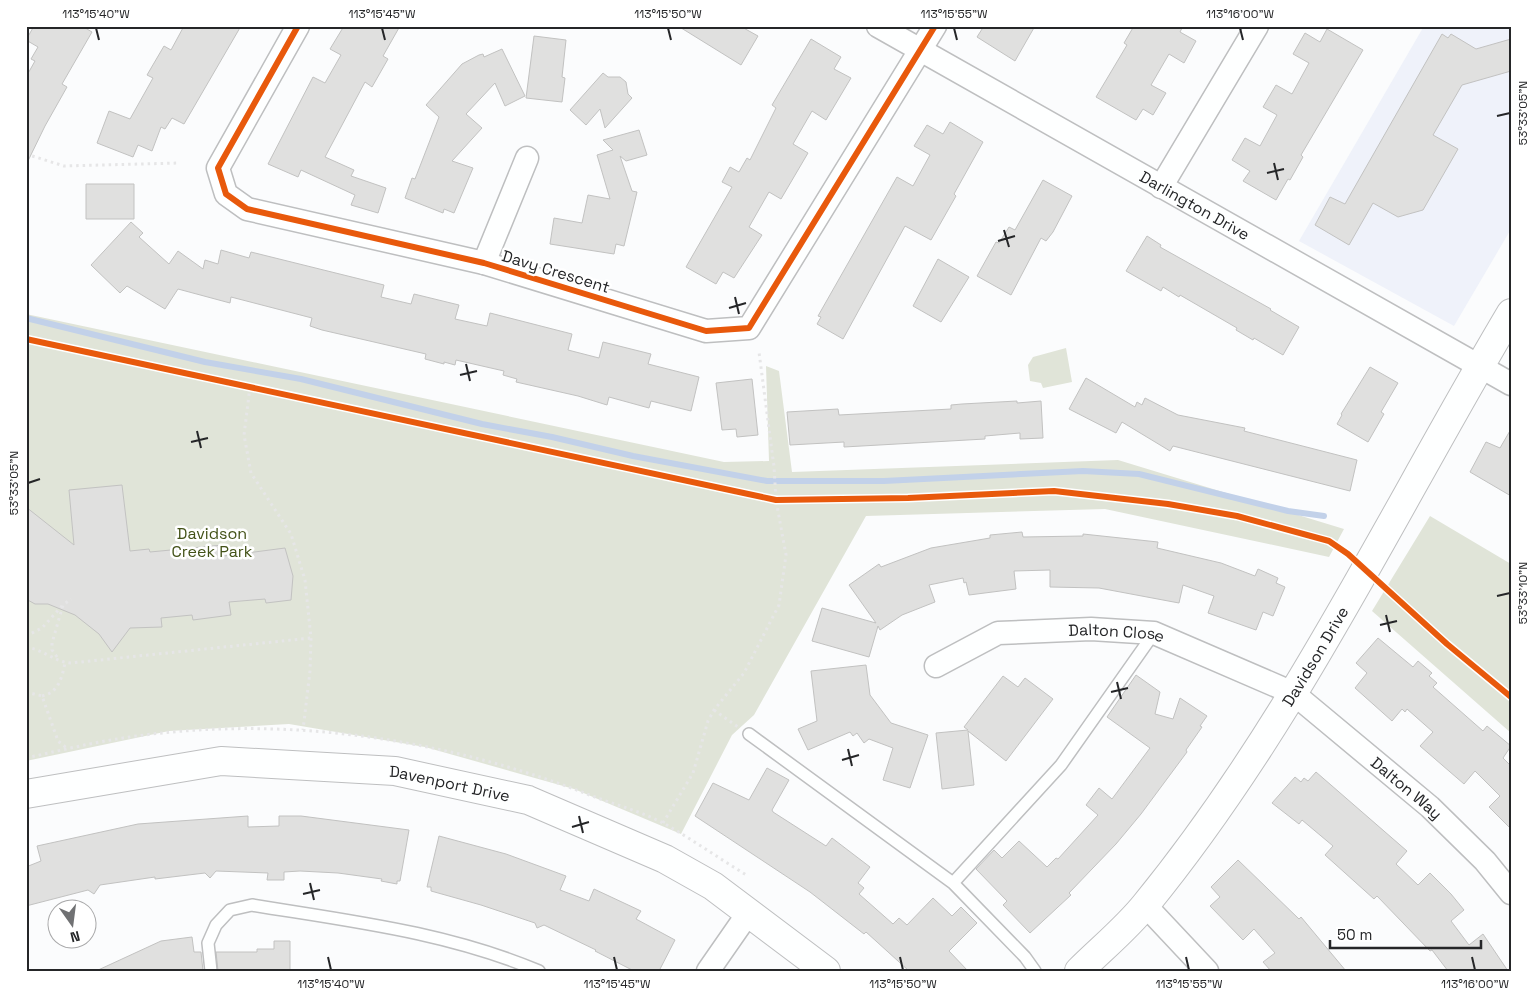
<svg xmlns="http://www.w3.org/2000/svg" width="1537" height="997" viewBox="0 0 1537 997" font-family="'Space Grotesk',sans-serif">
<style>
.built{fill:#eff2fa}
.green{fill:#e0e4d8}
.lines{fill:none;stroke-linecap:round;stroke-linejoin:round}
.stream{stroke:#c2d1e9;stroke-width:6}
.building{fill:#e0e0df;stroke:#c2c2c1}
.service-casing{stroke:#bebfc0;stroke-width:14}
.minor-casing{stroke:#bebfc0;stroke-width:25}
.tertiary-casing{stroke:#bebfc0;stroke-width:30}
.path{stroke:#e6e6e7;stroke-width:3;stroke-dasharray:2.5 4;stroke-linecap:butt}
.service{stroke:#feffff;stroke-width:11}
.minor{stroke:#feffff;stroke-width:22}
.tertiary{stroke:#feffff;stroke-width:28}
.cycleway-casing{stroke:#fff;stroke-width:9}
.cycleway{stroke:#e8590c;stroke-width:6}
.ticks{fill:none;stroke:#252628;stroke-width:2}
.labels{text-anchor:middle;stroke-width:5;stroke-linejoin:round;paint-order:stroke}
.street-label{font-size:16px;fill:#252628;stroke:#fff}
.park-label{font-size:16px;fill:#435218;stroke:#fff}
.neatline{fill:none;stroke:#252628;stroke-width:2}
.ticks-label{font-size:12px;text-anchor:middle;fill:#252628}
</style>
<rect width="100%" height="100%" fill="#fbfcfd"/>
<path class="built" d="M 1424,26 L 1511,26 L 1511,229 L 1454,326 L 1299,241 Z"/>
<path class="green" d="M 26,314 L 724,462 L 769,461 L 766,366 L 779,371 L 792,472 L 1118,460 L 1344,529 L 1329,557 L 1105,509 L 866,516 L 754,715 L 732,735 L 681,834 L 574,789 L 425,747 L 289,724 L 169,731 L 26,761 Z
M 1066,348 L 1072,382 L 1043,388 L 1041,383 L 1030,381 L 1028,365 L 1033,357 Z
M 1430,516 L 1511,564 L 1511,733 L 1372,611 Z"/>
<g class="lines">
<path class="stream" d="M 26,318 L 205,362 L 301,379 L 482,424 L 552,437 L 633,456 L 767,481 L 884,481 L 1083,471 L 1139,474 L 1288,511 L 1324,516"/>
</g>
<path class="building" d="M 34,26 L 82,26 L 92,32 L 62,84 L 67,87 L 45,126 L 26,165 L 26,77 L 35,61 L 31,59 L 38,47 L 26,40 Z
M 184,26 L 241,26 L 184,124 L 172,118 L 165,129 L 161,127 L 152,151 L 138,145 L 133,157 L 97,143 L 109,111 L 130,119 L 153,78 L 147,75 L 164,46 L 171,50 Z
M 344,26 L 400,26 L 383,56 L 388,59 L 372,87 L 365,82 L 325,157 L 354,170 L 351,176 L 386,188 L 378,213 L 351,205 L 355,195 L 301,170 L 298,177 L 268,164 L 313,77 L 325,83 L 341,55 L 330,49 Z
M 678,26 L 740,26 L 758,36 L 741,65 Z
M 984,26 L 1035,26 L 1015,61 L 977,37 Z
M 1134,26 L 1183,26 L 1180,32 L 1196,41 L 1184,63 L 1169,54 L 1151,85 L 1166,93 L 1153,115 L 1143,109 L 1136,120 L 1096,97 L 1127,45 L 1124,43 Z
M 1327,29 L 1363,50 L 1301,155 L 1303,157 L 1290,180 L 1288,179 L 1276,200 L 1243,181 L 1250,171 L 1232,160 L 1245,138 L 1260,146 L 1277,115 L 1263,107 L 1276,85 L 1292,94 L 1309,63 L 1293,54 L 1305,33 L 1320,42 Z
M 1442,34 L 1448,38 L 1451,34 L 1476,49 L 1511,39 L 1511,71 L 1462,85 L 1433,135 L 1458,149 L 1423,210 L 1398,217 L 1373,203 L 1349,245 L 1315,225 L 1330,197 L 1345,204 Z
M 534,36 L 566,40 L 562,77 L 565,78 L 562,102 L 526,98 Z
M 811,39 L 841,57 L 834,69 L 851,78 L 826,120 L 812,111 L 793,144 L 808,153 L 781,199 L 769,192 L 749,227 L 762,235 L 734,278 L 723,272 L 716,284 L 686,267 L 732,187 L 722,182 L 730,167 L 739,172 L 747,158 L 750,160 L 776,108 L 772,105 Z
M 502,49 L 525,96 L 505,106 L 495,83 L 466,114 L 482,128 L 452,161 L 473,168 L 454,213 L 444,209 L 443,213 L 405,198 L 412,178 L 415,179 L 439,117 L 426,105 L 462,64 L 479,55 L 483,54 L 484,57 Z
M 603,73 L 608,77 L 620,77 L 626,82 L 628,94 L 632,98 L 605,128 L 600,109 L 586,125 L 570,110 Z
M 950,122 L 983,142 L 954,194 L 956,196 L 931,240 L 905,226 L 843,339 L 817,324 L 821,317 L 818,316 L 897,177 L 913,186 L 930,155 L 914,146 L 927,125 L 943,134 Z
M 639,130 L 647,155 L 626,161 L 620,156 L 632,191 L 637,192 L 624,246 L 616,244 L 614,254 L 550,244 L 554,218 L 582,223 L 588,195 L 610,199 L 597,155 L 613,150 L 603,140 Z
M 1043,180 L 1072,196 L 1053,232 L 1046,241 L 1041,238 L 1011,295 L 977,276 L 996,242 L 999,243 L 1009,227 L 1015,230 Z
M 86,184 L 134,184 L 134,219 L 86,219 Z
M 131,222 L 143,233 L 139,237 L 169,264 L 178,251 L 203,269 L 205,260 L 218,264 L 221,250 L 249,258 L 251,252 L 384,285 L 381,297 L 411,304 L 414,294 L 459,305 L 455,319 L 487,326 L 490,313 L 572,334 L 568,350 L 599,358 L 603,342 L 651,354 L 648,364 L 699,377 L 691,411 L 651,401 L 649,408 L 609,397 L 607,405 L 578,396 L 516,382 L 517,379 L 503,375 L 504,371 L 456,360 L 455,365 L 444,362 L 444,364 L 425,359 L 426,354 L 322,330 L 310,326 L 312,318 L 231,297 L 230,303 L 178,289 L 165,309 L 127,286 L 120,293 L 91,265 Z
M 1147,236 L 1161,245 L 1160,247 L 1271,309 L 1270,310 L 1299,327 L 1283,355 L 1254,338 L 1253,340 L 1236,330 L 1237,328 L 1180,295 L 1179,297 L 1163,287 L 1161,291 L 1126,271 Z
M 938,259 L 969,277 L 941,322 L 913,306 Z
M 1370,367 L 1398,383 L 1381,412 L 1384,414 L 1368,442 L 1337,424 L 1342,415 L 1341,414 Z
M 1086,378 L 1135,407 L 1137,402 L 1142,405 L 1145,398 L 1178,415 L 1245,428 L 1244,431 L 1357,460 L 1350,491 L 1173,446 L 1170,451 L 1122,422 L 1116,433 L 1069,409 Z
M 752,379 L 758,435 L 737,437 L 736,429 L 722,430 L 716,383 Z
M 1017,401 L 1017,403 L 1041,401 L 1043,438 L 1020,439 L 1020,433 L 985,436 L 985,439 L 844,447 L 844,442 L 790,445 L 787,412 L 838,409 L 839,415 L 951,409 L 951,405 L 962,404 Z
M 1511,429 L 1511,496 L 1470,472 L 1486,442 L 1500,448 Z
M 122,485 L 130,551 L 149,549 L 150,552 L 223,545 L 224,556 L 285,548 L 293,576 L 291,600 L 266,603 L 265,599 L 229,602 L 231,615 L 193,620 L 192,615 L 161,618 L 162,627 L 130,628 L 112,652 L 99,634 L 75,615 L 48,604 L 35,604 L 26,599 L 26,507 L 74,545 L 69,490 Z
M 1022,532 L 1023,537 L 1083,536 L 1083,534 L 1158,542 L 1157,548 L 1221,563 L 1255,576 L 1258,569 L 1278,578 L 1276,583 L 1285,587 L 1273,616 L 1263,612 L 1256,630 L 1208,613 L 1214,596 L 1183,585 L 1179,603 L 1099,588 L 1050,587 L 1050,570 L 1014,571 L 1016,589 L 969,595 L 966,582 L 964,583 L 963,578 L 929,585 L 935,602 L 902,615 L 880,630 L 878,626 L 869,657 L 812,641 L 822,608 L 876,623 L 849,585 L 879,564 L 881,567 L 931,548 L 990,538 L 990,535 Z
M 1378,638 L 1413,667 L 1418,661 L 1432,673 L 1429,676 L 1437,683 L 1433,687 L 1483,731 L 1487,726 L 1511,746 L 1503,758 L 1511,766 L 1511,829 L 1489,807 L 1500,796 L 1475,771 L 1464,784 L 1420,746 L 1433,732 L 1407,709 L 1405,712 L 1402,709 L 1392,721 L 1355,688 L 1367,673 L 1356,663 Z
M 866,665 L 870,695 L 891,723 L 928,735 L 910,788 L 883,780 L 893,748 L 869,739 L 864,743 L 857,733 L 853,736 L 850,732 L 808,750 L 798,729 L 817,721 L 811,671 Z
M 1136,675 L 1160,692 L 1155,714 L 1173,719 L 1180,698 L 1207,716 L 1200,726 L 1202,727 L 1186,750 L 1187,752 L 1141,814 L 1116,844 L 1069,893 L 1071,895 L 1030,933 L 1003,905 L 1007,901 L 976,869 L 994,850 L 1002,858 L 1019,841 L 1047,867 L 1056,858 L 1058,859 L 1098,815 L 1086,805 L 1099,788 L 1112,799 L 1150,748 L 1107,717 Z
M 1003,676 L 1018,687 L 1025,678 L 1053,699 L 1006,761 L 968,731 L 974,785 L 942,789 L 936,733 L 968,730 L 964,727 Z
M 767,768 L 789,780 L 772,810 L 773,812 L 826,846 L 832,838 L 870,867 L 858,883 L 864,888 L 859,894 L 893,924 L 899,918 L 907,925 L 933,898 L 952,916 L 961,907 L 977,923 L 949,951 L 968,971 L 909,971 L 866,932 L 864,934 L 810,892 L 695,816 L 713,783 L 749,800 Z
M 1316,772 L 1407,851 L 1396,864 L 1418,885 L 1430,873 L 1451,894 L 1464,910 L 1451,921 L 1469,945 L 1483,934 L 1508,971 L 1448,971 L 1432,950 L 1430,951 L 1377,896 L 1374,899 L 1325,855 L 1333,846 L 1302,820 L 1299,824 L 1272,803 L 1295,777 L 1301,782 L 1304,778 L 1308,781 Z
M 248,816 L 248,827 L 279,826 L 279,816 L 301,816 L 409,830 L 400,881 L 397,881 L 397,884 L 381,881 L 382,879 L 338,873 L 300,871 L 284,872 L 284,880 L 267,880 L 268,873 L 216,871 L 210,878 L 205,873 L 155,879 L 155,877 L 100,885 L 94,894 L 88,890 L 26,906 L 26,867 L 41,861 L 37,846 L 138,824 Z
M 439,836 L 506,854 L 566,876 L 560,890 L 589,901 L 594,889 L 641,911 L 636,919 L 675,940 L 659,971 L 634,971 L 595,951 L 596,950 L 544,925 L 537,928 L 535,923 L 481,905 L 431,891 L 431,887 L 427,887 Z
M 1238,860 L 1299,919 L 1301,917 L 1346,971 L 1271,971 L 1263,962 L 1275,953 L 1254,929 L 1243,940 L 1210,906 L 1220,897 L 1211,887 Z
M 192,937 L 194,952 L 201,952 L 203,971 L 96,971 L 161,941 Z
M 274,941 L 290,941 L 290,971 L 218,971 L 216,952 L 257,952 L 257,949 L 274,949 Z"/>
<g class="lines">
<g class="service-casing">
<path id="service" d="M 749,734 L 953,883 L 1025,957 L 1035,971
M 953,883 L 1061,765 L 1154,633
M 211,971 L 208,943 L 216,925 L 230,910 L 252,905 C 350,921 446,932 539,971"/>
</g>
<g class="minor-casing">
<g id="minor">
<path d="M 298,26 L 218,168 L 226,194 L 247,209 L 484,263 L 706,331 L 749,328 L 935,26"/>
<path id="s1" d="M 878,26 L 1511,384"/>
<path d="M 1161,187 L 1257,26"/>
<path d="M 484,263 L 527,158"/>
<path id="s2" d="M 936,666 L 998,633 L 1091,629 L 1154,633 L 1293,693 L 1430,807 L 1485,861 L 1511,893"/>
<path d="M 1145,905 L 1207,971"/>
<path d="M 708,971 L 749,912"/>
</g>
</g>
<g class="tertiary-casing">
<g id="tertiary">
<path id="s3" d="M 26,794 L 221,761 L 395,771 L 528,800 L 665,859 L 713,886 L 826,971"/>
<path id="s4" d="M 1079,971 C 1101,949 1127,928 1146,904 C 1293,724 1393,511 1511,313"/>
</g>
</g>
<path class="path" d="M 26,154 L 64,166 L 180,163
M 250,387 L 244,435 L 251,473 L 291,534 L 305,580 L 311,638 L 310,671 L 303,730
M 26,636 L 42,628 L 62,606
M 26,647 C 42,649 57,663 71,663 L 311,638
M 57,657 L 52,650 L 52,643 L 63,605 L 71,599
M 26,692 L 42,696 L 58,741 L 68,749
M 42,696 C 58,693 62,678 65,663
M 714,710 L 738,727
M 26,758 C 58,751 90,743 123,738 C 278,714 441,737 587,794 C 612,804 641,811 665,824 C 693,840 720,859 748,876
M 663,823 L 693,773 L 708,721 L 714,710 L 744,673 L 779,605 L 786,555 L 776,500 L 774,467 L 759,352"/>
<use href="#service" class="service"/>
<use href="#minor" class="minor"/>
<use href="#tertiary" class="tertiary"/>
<g class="cycleway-casing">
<path id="cycleway" d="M 298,26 L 218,168 L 226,194 L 247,209 L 484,263 L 706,331 L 749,328 L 935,26
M 26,339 L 776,500 L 908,498 L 1054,491 L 1168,504 L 1237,516 L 1329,541 L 1348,554 L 1447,644 L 1511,697"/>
</g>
<use href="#cycleway" class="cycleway"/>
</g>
<path class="ticks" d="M 96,28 L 99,40M 382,28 L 385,40M 668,28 L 671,40M 954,28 L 957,40M 1240,28 L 1243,40M 1497,116 L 1510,113M 1274,163 L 1278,180M 1267,173 L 1284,169M 1004,230 L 1009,247M 998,241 L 1015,236M 735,297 L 739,314M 729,308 L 746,303M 466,364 L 470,381M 460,375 L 477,371M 197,431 L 201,448M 191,442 L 208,438M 28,483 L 40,479M 1497,596 L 1510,593M 1386,615 L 1390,632M 1380,625 L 1397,621M 1117,682 L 1121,699M 1111,692 L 1128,688M 848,749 L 852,766M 842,760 L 859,755M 579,816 L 583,833M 572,827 L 589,822M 310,883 L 314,900M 303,894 L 320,890M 328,957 L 331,970M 614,957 L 617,970M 900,957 L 903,970M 1186,957 L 1189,970M 1472,957 L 1475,970"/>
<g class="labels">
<g class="street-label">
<text dy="6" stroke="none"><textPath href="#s1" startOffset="364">Darlington Drive</textPath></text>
<text transform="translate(556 271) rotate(17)" y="6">Davy Crescent</text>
<text dy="6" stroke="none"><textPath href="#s2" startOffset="189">Dalton Close</textPath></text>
<text dy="6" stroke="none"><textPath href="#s4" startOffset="395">Davidson Drive</textPath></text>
<text dy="6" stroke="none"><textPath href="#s3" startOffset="428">Davenport Drive</textPath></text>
<text dy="6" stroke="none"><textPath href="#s2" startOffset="526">Dalton Way</textPath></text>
</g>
<g class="park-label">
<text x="212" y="539">Davidson<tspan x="212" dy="18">Creek Park</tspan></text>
</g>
</g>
<rect width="1537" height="997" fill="none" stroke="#ffffff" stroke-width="55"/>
<g transform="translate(72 924) rotate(166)"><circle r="24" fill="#ffffff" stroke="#a8a8a9"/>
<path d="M0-4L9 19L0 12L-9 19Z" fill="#707173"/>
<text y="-8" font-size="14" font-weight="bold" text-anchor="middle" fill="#252628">N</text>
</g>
<path d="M1330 940v8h151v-8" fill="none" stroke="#252628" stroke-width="2.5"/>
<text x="1337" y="940" font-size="15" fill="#252628" stroke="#ffffff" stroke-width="4" paint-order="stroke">50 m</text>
<rect x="28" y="28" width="1482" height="942" class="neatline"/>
<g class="ticks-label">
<text x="96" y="18">113°15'40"W</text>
<text x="382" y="18">113°15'45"W</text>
<text x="668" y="18">113°15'50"W</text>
<text x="954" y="18">113°15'55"W</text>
<text x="1240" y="18">113°16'00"W</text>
<text transform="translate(1523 113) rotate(-90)" y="4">53°33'05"N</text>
<text transform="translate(14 483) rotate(-90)" y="4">53°33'05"N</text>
<text transform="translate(1523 593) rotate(-90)" y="4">53°33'10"N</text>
<text x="331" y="988">113°15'40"W</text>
<text x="617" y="988">113°15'45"W</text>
<text x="903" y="988">113°15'50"W</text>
<text x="1189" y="988">113°15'55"W</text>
<text x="1475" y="988">113°16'00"W</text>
</g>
</svg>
